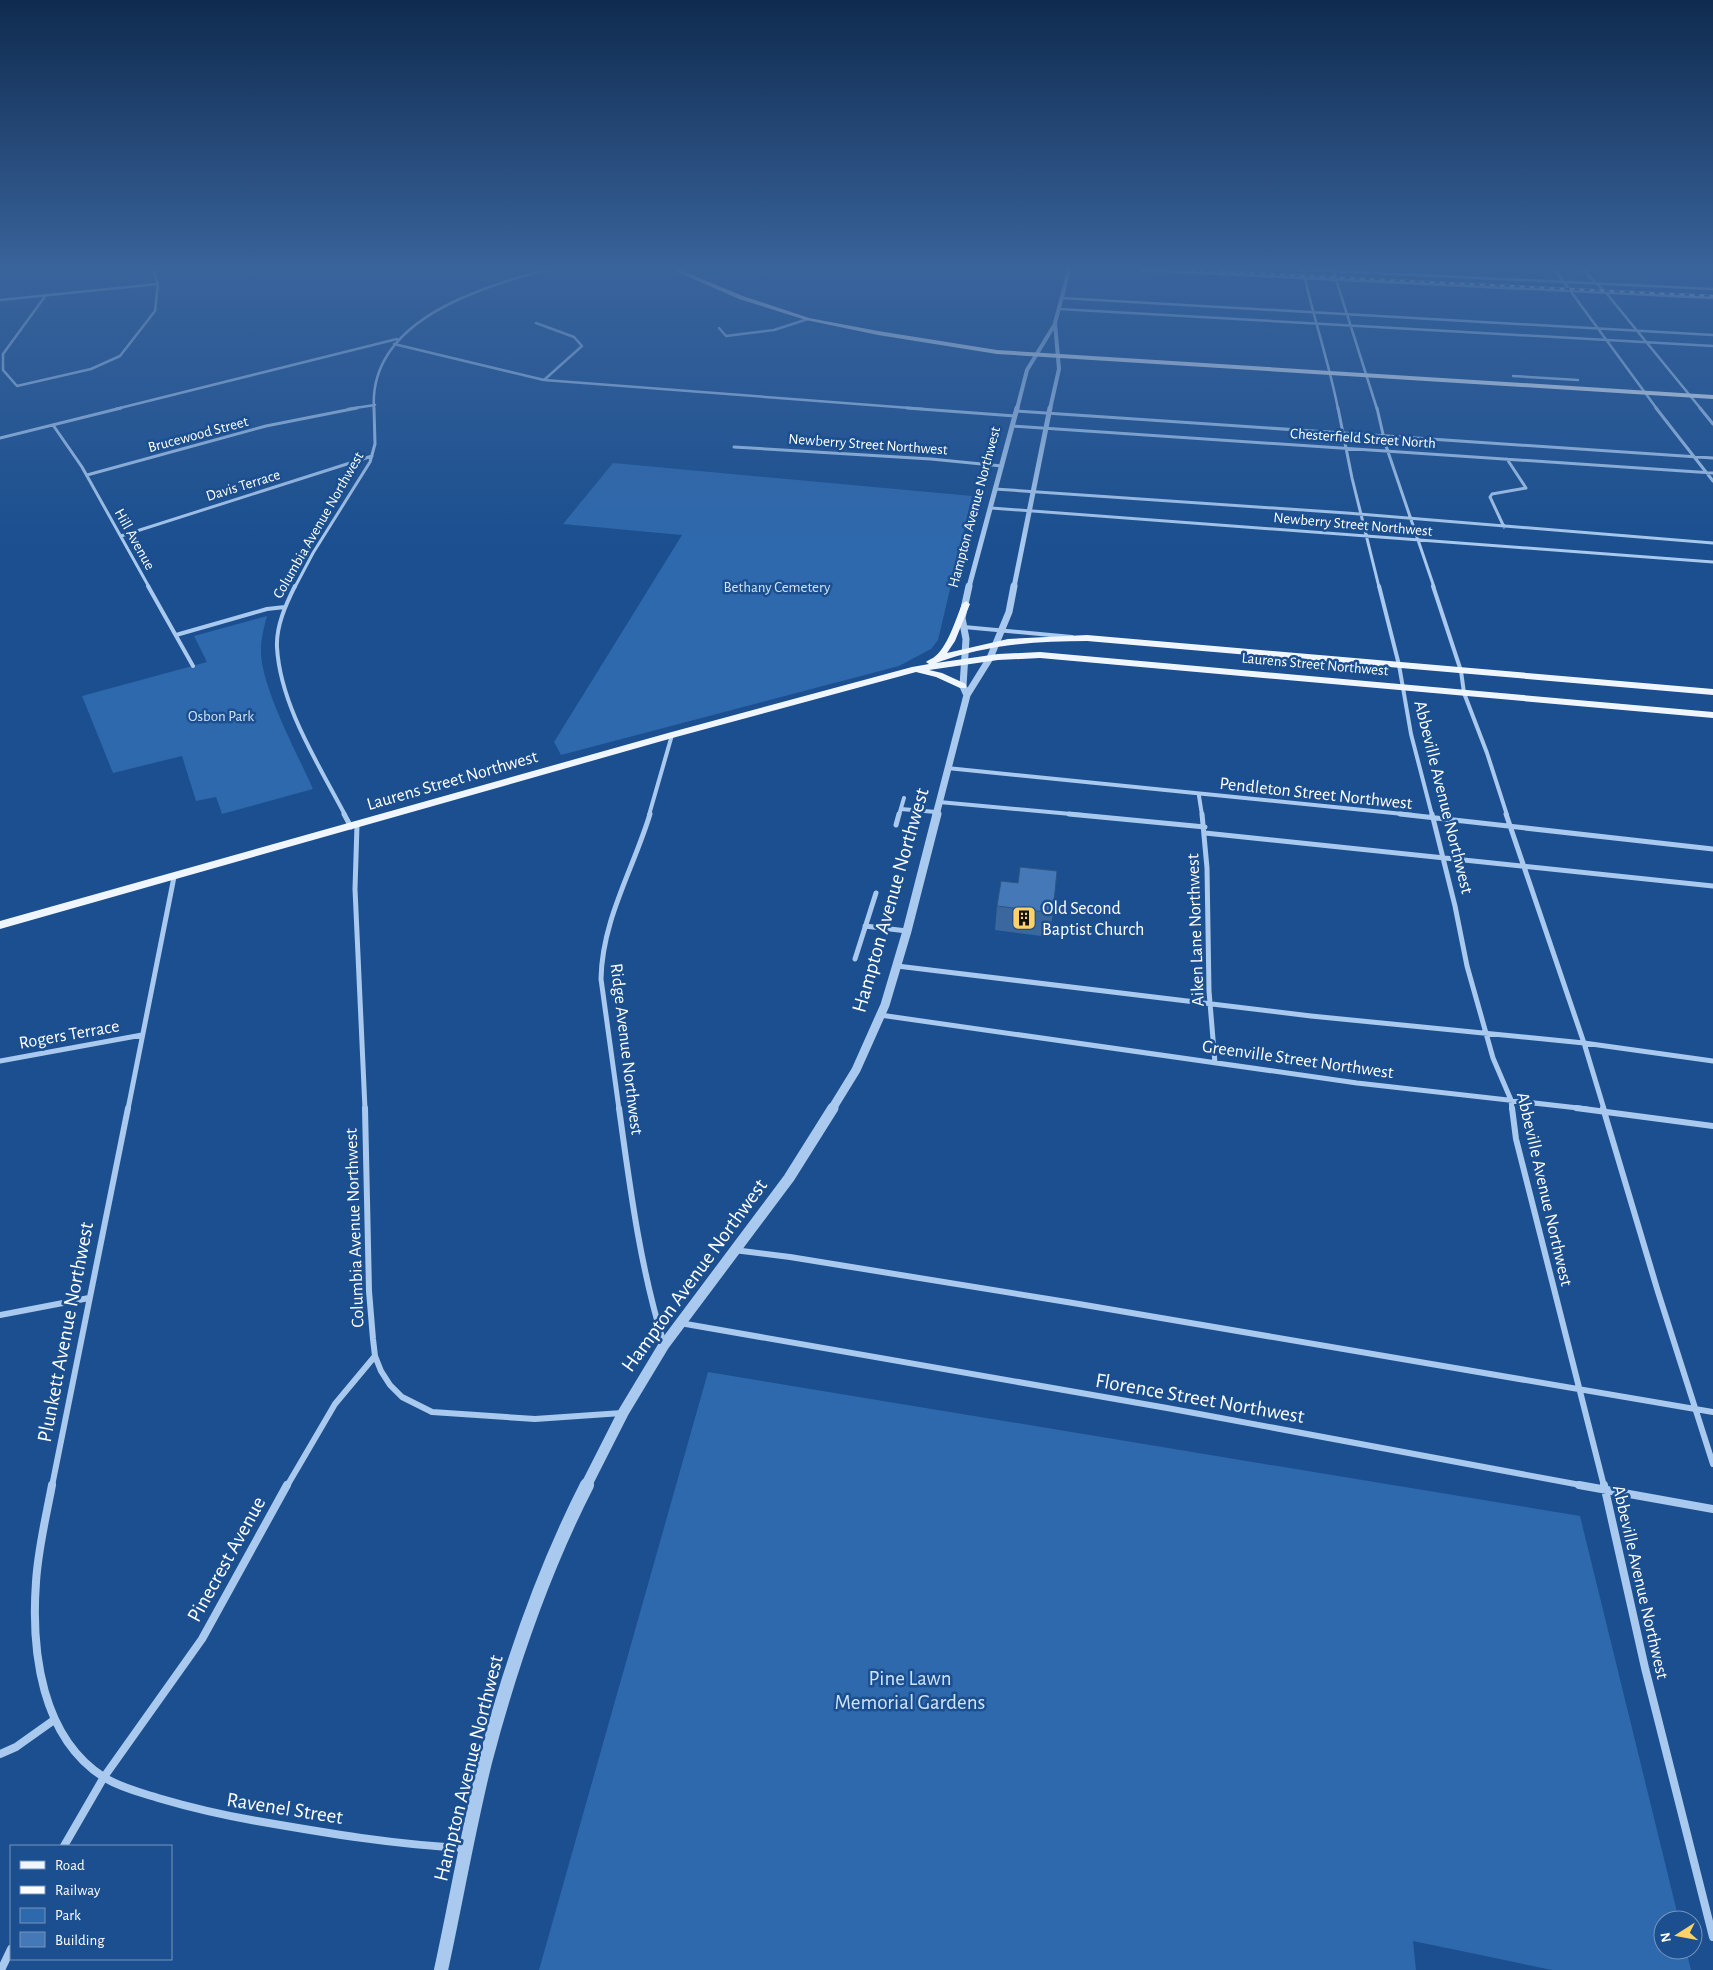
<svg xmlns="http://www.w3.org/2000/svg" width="1713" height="1970" viewBox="0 0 1713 1970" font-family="'Alegreya Sans',sans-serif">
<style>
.green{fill:#2e69ad}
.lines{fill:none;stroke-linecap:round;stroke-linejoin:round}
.minor-far5{stroke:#a9c9ee;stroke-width:2.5}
.minor-far4{stroke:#a9c9ee;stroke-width:3}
.minor-far3{stroke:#a9c9ee;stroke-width:4}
.minor-far2{stroke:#a9c9ee;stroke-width:5}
.minor-far1{stroke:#a9c9ee;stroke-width:6}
.minor{stroke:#a9c9ee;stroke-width:8}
.tertiary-far5{stroke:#a9c9ee;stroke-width:4}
.tertiary-far4{stroke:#a9c9ee;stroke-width:5}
.tertiary-far3{stroke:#a9c9ee;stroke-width:7}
.tertiary-far2{stroke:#a9c9ee;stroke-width:9}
.tertiary-far1{stroke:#a9c9ee;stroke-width:11}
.tertiary{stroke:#a9c9ee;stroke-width:14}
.primary{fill:#f0f6ff;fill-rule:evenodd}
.rail-casing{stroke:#fff;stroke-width:2.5}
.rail{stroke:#1b4f8f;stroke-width:2;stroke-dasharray:5;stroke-linecap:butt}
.wall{fill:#3a679d}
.building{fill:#4478b7;stroke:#305480}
.labels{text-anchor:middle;stroke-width:5;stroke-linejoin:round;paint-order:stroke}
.far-street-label{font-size:15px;fill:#fff;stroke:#1b4f8f}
.far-park-label{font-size:15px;fill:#cfe3fa;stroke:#1b4f8f}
.street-label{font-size:18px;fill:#fff;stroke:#1b4f8f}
.poi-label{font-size:18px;fill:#fff;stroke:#1b4f8f;text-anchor:start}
.near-street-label{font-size:21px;fill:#fff;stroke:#1b4f8f}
.near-park-label{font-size:21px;fill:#cfe3fa;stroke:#1b4f8f}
</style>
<rect width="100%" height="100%" fill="#1b4f8f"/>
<path class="green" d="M 613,463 L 972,496 L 938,640 L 931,649 L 899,666 L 561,755 L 554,742 L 682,535 L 563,524 Z
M 267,616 C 264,627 261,639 261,650 C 260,685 298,755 313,789 L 222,814 L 216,797 L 196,801 L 182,756 L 113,773 L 82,696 L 207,662 L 194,636 Z
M 708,1372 L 1580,1516 L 1679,1920 L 1663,1920 L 1663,1950 L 1686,1950 L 1691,1970 L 1552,1970 L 1413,1941 L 1416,1970 L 539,1970 Z"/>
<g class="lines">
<path class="minor-far5" d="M 153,270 L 158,284
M 1139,270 L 1713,298
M 1303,270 C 1313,317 1329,362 1338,409
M 1310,270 L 1713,289
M 1333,270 L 1377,409
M 1555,270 L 1657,409
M 1583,270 L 1607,294 L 1701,409
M 46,295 L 3,354 L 3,370 L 17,386 L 91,369 L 120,356 L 155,311 L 158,284
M 1061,298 L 1713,335
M 0,300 L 158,284
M 1059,309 L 1713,346
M 536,323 L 574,337 L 582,346 L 544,380
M 719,328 L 726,336 L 774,330 L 808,319
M 394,344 L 544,380 L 923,409
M 1513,376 L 1578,380
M 116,409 L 397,339
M 348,409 L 375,405
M 374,409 C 368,322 477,288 545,270"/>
<path class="minor-far4" d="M 907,408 L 1015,416
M 1338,408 L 1352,478 L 1379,587
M 1377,408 L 1385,443 L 1434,587
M 1656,408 L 1713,481
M 1700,408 L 1713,424
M 1016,411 L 1713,458
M 53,425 L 82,467 L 149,587
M 1012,426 L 1713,473
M 0,438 L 121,408
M 734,447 L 931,459 L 1002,466
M 87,475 L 266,426 L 357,408
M 995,489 L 1347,513 L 1713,543
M 991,508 L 1713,562
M 1504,527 L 1490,497 L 1492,494 L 1526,488 L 1507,459
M 121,536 L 372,456
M 295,587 L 313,553 L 370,462 L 375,444 L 374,408"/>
<path class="minor-far3" d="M 148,586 L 193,666
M 295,586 C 286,604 276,626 277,647 C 280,705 319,765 345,815
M 1379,586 L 1399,665 L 1411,734 L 1432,815
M 1433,586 L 1461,671 L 1464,693 L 1487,753 L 1507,815
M 964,627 L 1072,637
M 176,635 L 267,609 L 285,607
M 947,768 L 1413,815
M 1199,796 L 1202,815
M 939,802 L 1082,815
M 901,809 L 936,812
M 649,815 L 672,735
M 899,815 L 904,798"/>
<path class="minor-far2" d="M 344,814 L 351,827
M 1069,814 L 1205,827
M 1202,814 L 1207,868 L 1209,991 L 1215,1063
M 1400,814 L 1713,849
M 1432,814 L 1455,906 L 1467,966 L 1493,1058 L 1511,1100 L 1512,1109
M 1506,814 L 1584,1043 L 1604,1109
M 357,825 L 355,889 L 365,1109
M 896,825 L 899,814
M 1205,833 L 1713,886
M 865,926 L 907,931
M 855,959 L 876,893
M 897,966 L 1311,1016 L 1584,1043 L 1713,1061
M 880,1015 L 1357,1083 L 1587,1109
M 0,1061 L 142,1035
M 128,1109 L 174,877
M 619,1109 L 601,979 C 602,920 633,870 650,814"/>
<path class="minor-far1" d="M 365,1108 L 369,1291 L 373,1339 L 375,1356 L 381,1371 L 390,1385 L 402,1397 L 432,1412 L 535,1419 L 622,1413
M 619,1108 C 630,1188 640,1267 664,1344
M 1512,1108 L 1516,1139 L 1604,1486
M 1576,1108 L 1713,1126
M 1603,1108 L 1658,1292 L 1713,1464
M 734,1250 L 790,1257 L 1073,1303 L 1713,1412
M 0,1315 L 89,1298
M 680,1323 L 1167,1408 L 1586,1486
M 52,1486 L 128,1108
M 287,1486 L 335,1404 L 375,1356"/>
<path class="minor" d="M 52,1485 C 46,1517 38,1549 36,1582 C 31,1651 41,1738 105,1778 C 122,1788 139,1792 158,1798 C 192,1808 222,1815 257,1821 C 326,1833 396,1845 466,1848
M 1579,1485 L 1713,1509
M 1604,1485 L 1645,1668 L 1713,1937
M 0,1754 L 16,1747 L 54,1720
M 64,1846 L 104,1777 L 202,1639 L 287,1485
M 1,1970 L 11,1949"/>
<path class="tertiary-far5" d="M 1017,409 L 1027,370 L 1055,324
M 1050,409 L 1059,369 L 1055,323 L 1069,270"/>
<path class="tertiary-far4" d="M 969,587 L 1017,408
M 1014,587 L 1050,408"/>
<path class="tertiary-far3" d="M 966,693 L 963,686 L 966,639 L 962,618 L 969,586
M 936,815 L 967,695 L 990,658 L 1009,612 L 1014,586"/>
<path class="tertiary-far2" d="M 832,1109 L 856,1070 L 885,1005 L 907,931 L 937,814"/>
<path class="tertiary-far1" d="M 586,1486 L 623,1413 L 664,1345 L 789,1178 L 833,1108"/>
<path class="tertiary" d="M 441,1970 C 456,1901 468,1831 485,1762 C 510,1667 542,1573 587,1485"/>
<path class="primary" d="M 673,270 L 680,270 L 743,296 L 809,318 L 878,331 L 997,350 L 1713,395 L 1713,399 L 997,354 L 878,335 L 806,320 L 739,299 Z
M 966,601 L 970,604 L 955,641 L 947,653 L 1008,639 L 1087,635 L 1713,689 L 1713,695 L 1087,641 C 1035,641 985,645 936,663 L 998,654 L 1040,652 L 1713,712 L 1713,718 L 1040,658 L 998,660 L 929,670 L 942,673 L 966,684 L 966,688 L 960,688 L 936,677 L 916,672 L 676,737 L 0,929 L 0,921 L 668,733 L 912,667 L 929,664 L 926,662 C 928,660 931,659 933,658 C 947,649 956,619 962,604 Z"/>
<g class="rail-casing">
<path id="rail" d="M 1185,270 L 1713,296"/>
</g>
<use href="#rail" class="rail"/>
</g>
<path class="wall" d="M 997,906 L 1053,913 L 1049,937 L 995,930 Z"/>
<path class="building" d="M 1020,867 L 1057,871 L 1053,913 L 997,906 L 1001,881 L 1018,883 Z"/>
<linearGradient id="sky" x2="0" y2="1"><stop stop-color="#0f2b4f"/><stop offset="0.49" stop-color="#39639b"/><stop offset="1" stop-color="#39639b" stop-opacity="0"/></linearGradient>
<rect width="1713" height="546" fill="url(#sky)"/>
<defs>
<g id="building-square" transform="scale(1.25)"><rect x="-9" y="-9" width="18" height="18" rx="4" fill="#ffd166" stroke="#1b4f8f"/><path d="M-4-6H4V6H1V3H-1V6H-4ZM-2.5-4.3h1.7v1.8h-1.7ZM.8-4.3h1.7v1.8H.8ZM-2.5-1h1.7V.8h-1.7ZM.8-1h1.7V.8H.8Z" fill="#111"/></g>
</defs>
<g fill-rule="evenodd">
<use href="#building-square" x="1024" y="918"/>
</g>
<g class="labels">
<g class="far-street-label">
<text transform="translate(198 434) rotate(-15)" y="5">Brucewood Street</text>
<text transform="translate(1363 438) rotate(4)" y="5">Chesterfield Street North</text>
<text transform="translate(868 444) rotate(4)" y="5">Newberry Street Northwest</text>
<text transform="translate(243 485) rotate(-17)" y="5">Davis Terrace</text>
<text transform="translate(974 507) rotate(-75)" y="5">Hampton Avenue Northwest</text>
<text transform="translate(1353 524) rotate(5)" y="5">Newberry Street Northwest</text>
<text transform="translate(318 525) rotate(-60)" y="5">Columbia Avenue Northwest</text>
<text transform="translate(135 539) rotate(61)" y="5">Hill Avenue</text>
<text transform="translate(1315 664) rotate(5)" y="5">Laurens Street Northwest</text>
</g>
<g class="far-park-label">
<text x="777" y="592">Bethany Cemetery</text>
<text x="221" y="721">Osbon Park</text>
</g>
<g class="street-label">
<text transform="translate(452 780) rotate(-16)" y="6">Laurens Street Northwest</text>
<text transform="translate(1316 793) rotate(6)" y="6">Pendleton Street Northwest</text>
<text transform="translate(1444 797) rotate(76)" y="6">Abbeville Avenue Northwest</text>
<text transform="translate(1195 930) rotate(-92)" y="6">Aiken Lane Northwest</text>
<text transform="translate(69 1034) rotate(-10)" y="6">Rogers Terrace</text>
<text transform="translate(627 1049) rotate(83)" y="6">Ridge Avenue Northwest</text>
<text transform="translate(1298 1059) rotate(8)" y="6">Greenville Street Northwest</text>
<text transform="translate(1545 1189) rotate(77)" y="6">Abbeville Avenue Northwest</text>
<text transform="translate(354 1228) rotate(-92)" y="6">Columbia Avenue Northwest</text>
<text transform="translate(1641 1582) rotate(77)" y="6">Abbeville Avenue Northwest</text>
</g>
<g class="poi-label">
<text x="1042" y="914">Old Second<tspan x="1042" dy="21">Baptist Church</tspan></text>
</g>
<g class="near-street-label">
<text transform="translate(890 900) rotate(-74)" y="7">Hampton Avenue Northwest</text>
<text transform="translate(694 1275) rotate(-54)" y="7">Hampton Avenue Northwest</text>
<text transform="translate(65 1332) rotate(-79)" y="7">Plunkett Avenue Northwest</text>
<text transform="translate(1200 1398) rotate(10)" y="7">Florence Street Northwest</text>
<text transform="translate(226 1559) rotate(-61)" y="7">Pinecrest Avenue</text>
<text transform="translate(468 1768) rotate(-76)" y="7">Hampton Avenue Northwest</text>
<text transform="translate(285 1808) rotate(9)" y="7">Ravenel Street</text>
</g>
<g class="near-park-label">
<text x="910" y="1685">Pine Lawn<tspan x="910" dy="24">Memorial Gardens</tspan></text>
</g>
</g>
<rect x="10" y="1845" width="162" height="115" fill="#1b4f8f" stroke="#7695bc"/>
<rect x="20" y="1861" width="25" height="8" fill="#f0f6ff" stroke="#7695bc"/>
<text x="55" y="1870" font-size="15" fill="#ffffff">Road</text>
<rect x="20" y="1886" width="25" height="8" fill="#ffffff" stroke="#7695bc"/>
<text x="55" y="1895" font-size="15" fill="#ffffff">Railway</text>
<rect x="20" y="1908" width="25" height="15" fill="#2e69ad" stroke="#7695bc"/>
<text x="55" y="1920" font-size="15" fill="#ffffff">Park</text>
<rect x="20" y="1932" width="25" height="15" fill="#4478b7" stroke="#7695bc"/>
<text x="55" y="1945" font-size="15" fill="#ffffff">Building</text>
<g transform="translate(1678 1935) rotate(259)"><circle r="24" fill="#1b4f8f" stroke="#7695bc"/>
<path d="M0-4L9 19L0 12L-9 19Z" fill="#ffd166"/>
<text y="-8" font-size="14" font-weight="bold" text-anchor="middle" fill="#ffffff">N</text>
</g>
</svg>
